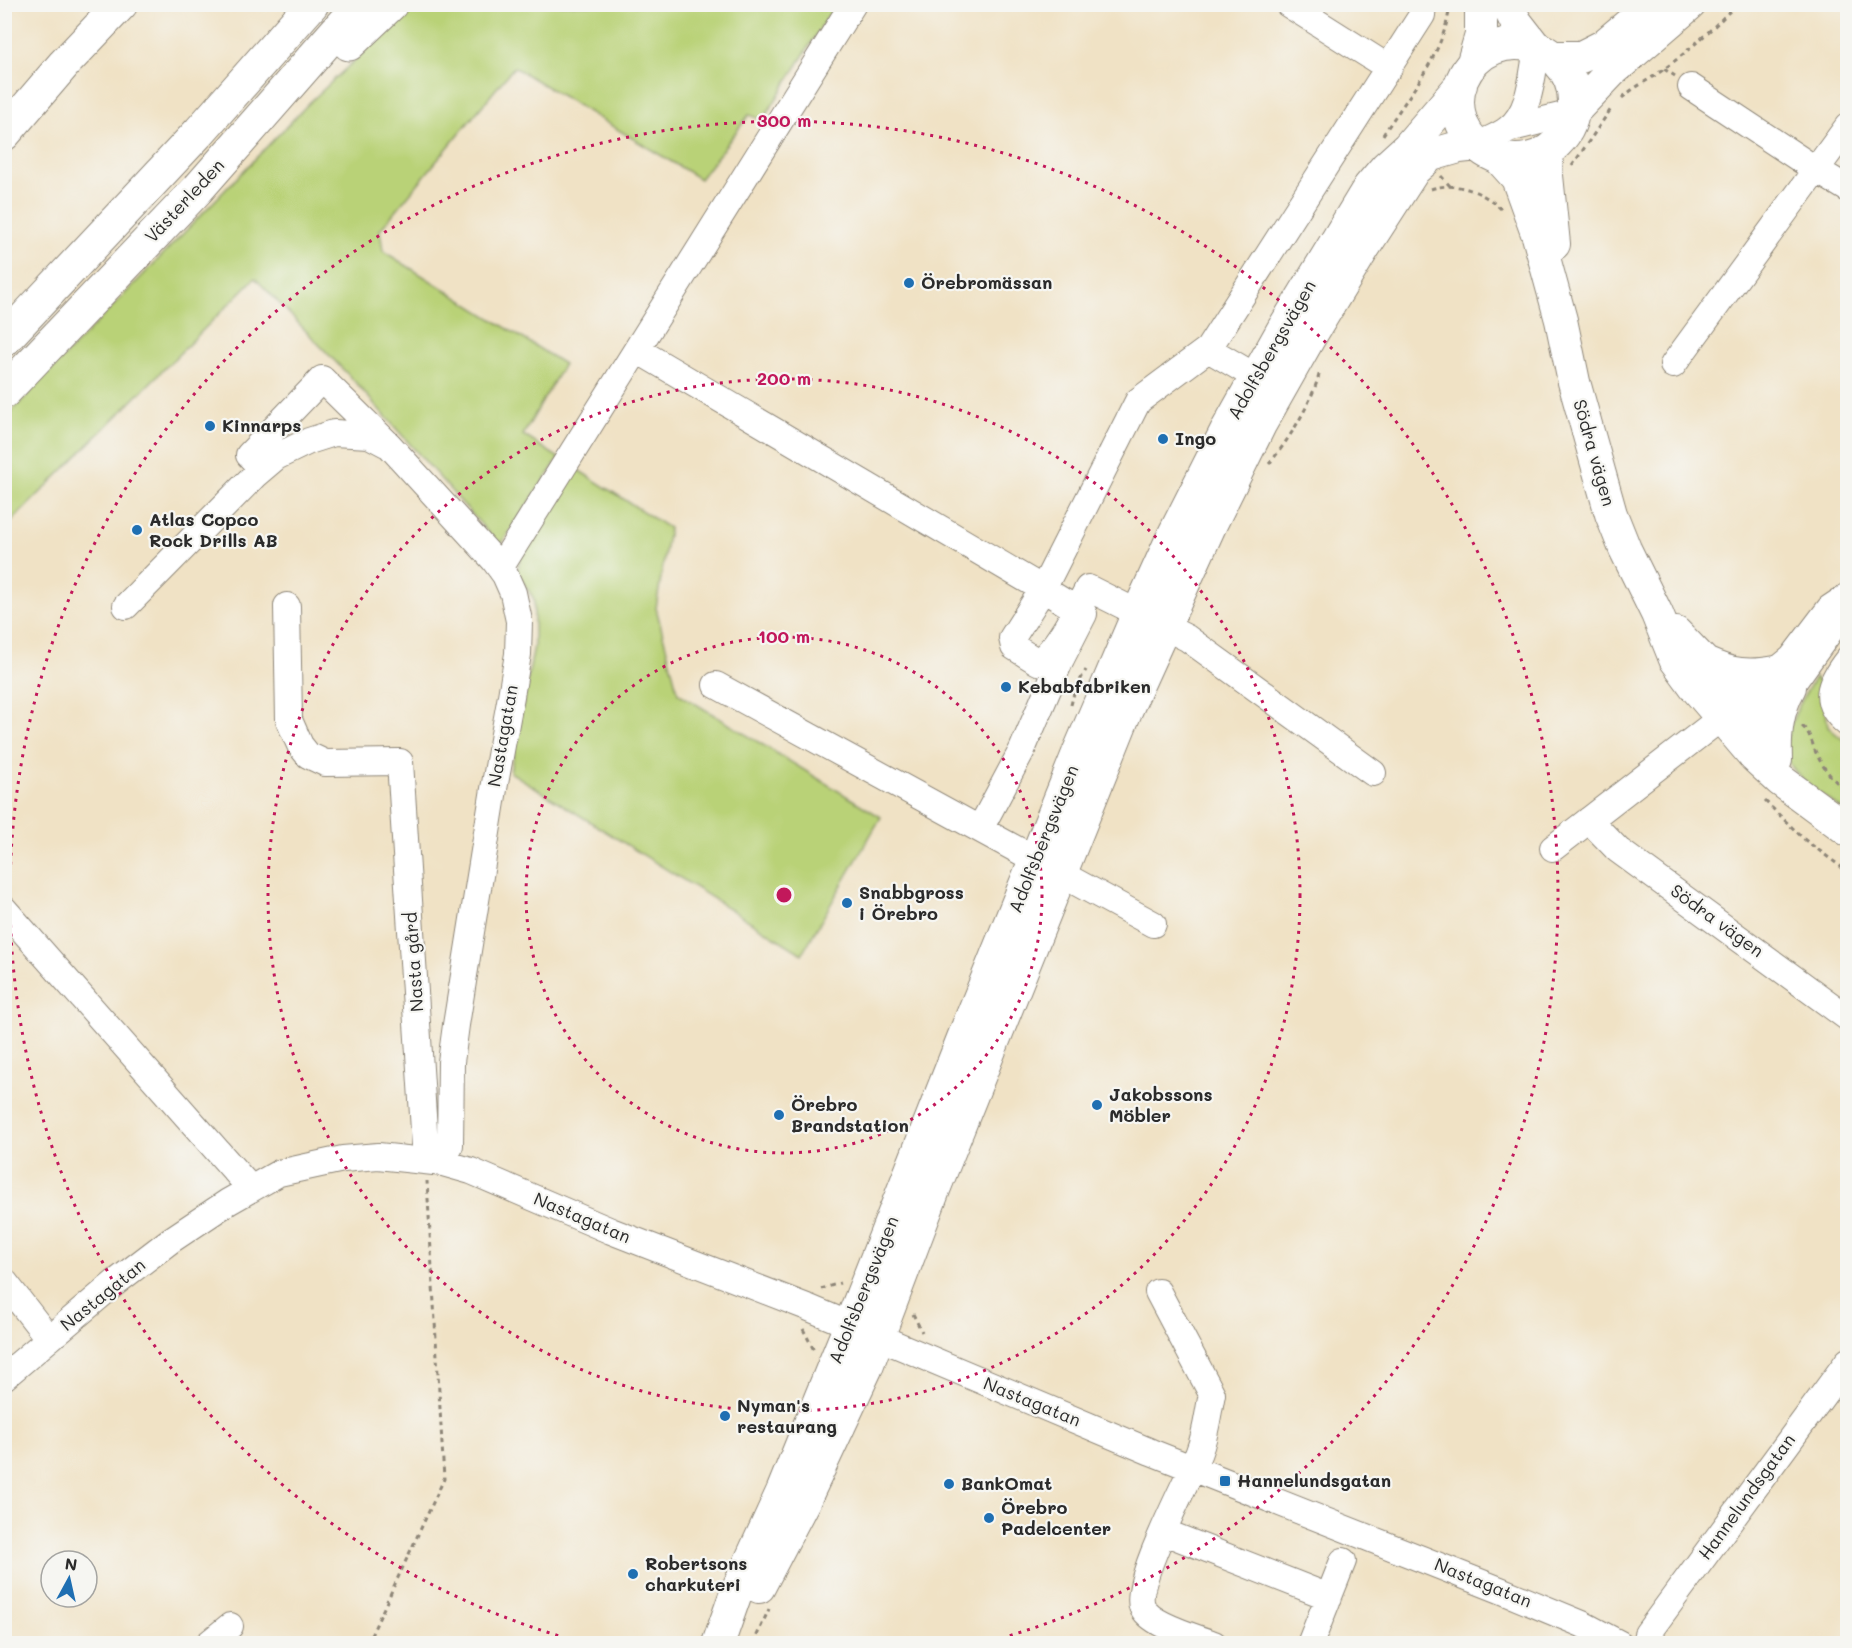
<svg xmlns="http://www.w3.org/2000/svg" width="1852" height="1648" viewBox="0 0 1852 1648" font-family="Mali,sans-serif">
<style>
.green{fill:#b9d277;stroke:#727e51;stroke-width:1.5}
.lines{fill:none;stroke-linecap:round;stroke-linejoin:round}
.minor-casing{stroke:#8e8678;stroke-width:28}
.major-casing{stroke:#8e8678;stroke-width:34}
.highway-casing{stroke:#8e8678;stroke-width:35}
.path{stroke:#8e8678;stroke-width:3;stroke-dasharray:4.5 4.5;stroke-linecap:butt}
.minor{stroke:#fff;stroke-width:26}
.major{stroke:#fff;stroke-width:32}
.highway{stroke:#fff;stroke-width:33}
.ring{fill:none;stroke:#c2185b;stroke-width:3;stroke-dasharray:3 6}
.poi-dot{fill:#1f6fb2;stroke:#f6f6f2;stroke-width:2}
.labels{text-anchor:middle;stroke-width:4.5;stroke-linejoin:round;paint-order:stroke}
.street-label{font-size:18px;fill:#2b2b2b;stroke:#f6f6f2}
.poi-label{font-size:18px;font-weight:bold;fill:#2b2b2b;stroke:#f6f6f2;text-anchor:start}
.centre{fill:#c2185b;stroke:#f6f6f2;stroke-width:3}
.ring-label{font-size:18px;text-anchor:middle;font-weight:bold;fill:#c2185b;stroke:#f6f6f2;stroke-width:4.5;stroke-linejoin:round;paint-order:stroke}
</style>
<rect width="100%" height="100%" fill="#f6f6f2"/>
<filter id="ink" filterUnits="userSpaceOnUse"><feTurbulence type="fractalNoise" baseFrequency=".0167" numOctaves="2"/><feDisplacementMap in="SourceGraphic" scale="12" xChannelSelector="R" yChannelSelector="G"/><feConvolveMatrix kernelMatrix="1 2 1 2 8 2 1 2 1" color-interpolation-filters="sRGB"/></filter>
<filter id="wash" filterUnits="userSpaceOnUse"><feTurbulence type="fractalNoise" baseFrequency=".008" numOctaves="4" result="noise"/><feDisplacementMap in="SourceGraphic" scale="24" xChannelSelector="R" yChannelSelector="G"/><feGaussianBlur stdDeviation="1.35" result="paint"/><feColorMatrix in="noise" values="0 0 0 0 0 0 0 0 0 0 0 0 0 0 0 0 0 1.4 0 .05"/><feComposite in="paint" operator="in"/></filter>
<g filter="url(#wash)">
<rect width="100%" height="100%" fill="#f0e2c5"/>
<path class="green" d="M 414,5 L 835,5 L 763,120 L 749,115 L 700,179 L 514,67 L 380,230 L 383,251 L 564,364 L 523,435 L 559,458 L 500,546 L 355,382 L 255,278 L 5,528 L 5,418 L 309,103 Z
M 575,468 L 669,528 L 656,608 L 678,693 L 881,817 L 802,954 L 510,772 L 534,646 L 534,599 L 517,573 L 521,554 Z
M 1815,677 L 1823,689 L 1828,727 L 1847,743 L 1847,813 C 1830,800 1801,783 1790,764 C 1776,740 1803,698 1815,677 Z"/>
</g>
<g filter="url(#ink)">
<g class="lines">
<g class="minor-casing">
<path id="minor" d="M 1288,4 L 1389,68
M 1691,87 L 1815,169 L 1848,189
M 1508,129 L 1572,113
M 1478,145 C 1487,140 1499,136 1508,129 C 1531,112 1532,74 1537,49
M 637,350 L 1043,589 L 1138,401 L 1208,349
M 1673,365 L 1848,126
M 1256,377 L 1208,349 L 1422,15 L 1423,4
M 262,469 L 249,455 L 322,379 L 389,445 L 494,560 L 505,575 L 513,593 L 519,621 L 518,654 L 511,696 L 494,789 L 456,1025 L 451,1062 L 450,1145 L 443,1163
M 500,568 L 853,4
M 1848,596 L 1830,608 L 1792,658 L 1755,688 L 1744,697 L 1739,706 L 1751,708 L 1760,707 L 1790,687 L 1841,616 L 1848,602
M 126,606 L 256,474 L 276,457 L 309,441 L 334,433 L 369,435 L 386,444
M 287,606 L 289,720 L 300,745 L 308,755 L 325,763 L 400,762 L 426,1161
M 1163,626 L 1187,638 L 1373,773
M 1848,659 C 1829,683 1820,702 1848,724
M 716,685 L 1036,860
M 1589,820 L 1618,850 L 1848,1018
M 980,829 L 1022,750 L 1061,659 L 1084,614 L 1043,589 L 1012,638 L 1014,647 L 1038,662 C 1057,649 1077,609 1088,588 L 1138,613
M 1553,848 L 1721,718
M 1061,874 L 1153,924
M 4,909 L 251,1189
M 4,1281 L 49,1339
M 1158,1292 L 1212,1394 C 1208,1413 1206,1434 1199,1452 C 1188,1481 1133,1582 1142,1606 C 1149,1625 1196,1637 1214,1644
M 4,1377 L 116,1282 L 171,1240 L 228,1202 L 279,1173 L 343,1159 L 378,1156 L 443,1163 L 471,1171 L 611,1231 L 807,1307 L 1151,1452 L 1500,1590 L 1582,1624 L 1620,1644
M 1164,1532 L 1329,1597
M 1647,1634 L 1848,1361
M 208,1644 L 230,1626
M 1310,1644 L 1343,1561"/>
</g>
<g class="major-casing">
<path id="major" d="M 1507,4 L 1516,22 L 1537,49
M1458 102a58 58 0 1 1 116 0a58 58 0 1 1-116 0Z
M 1553,57 L 1581,57 L 1603,46 L 1653,4
M 1473,62 L 1481,35 L 1481,4
M 1572,113 L 1612,71 L 1690,4
M 1549,151 L 1546,166 L 1554,244
M 1499,158 L 1517,178 L 1538,236 L 1561,320 L 1574,382 L 1611,514 L 1625,549 L 1657,614 L 1675,659 L 1697,689 L 1755,757 L 1780,780 L 1848,830
M 1676,633 L 1705,663 L 1757,731
M 1705,663 C 1732,675 1747,677 1776,672
M 1776,760 C 1775,733 1777,711 1790,687
M 759,1587 L 805,1499 L 866,1369 L 935,1187 L 1126,711 L 1210,526 L 1261,423 L 1308,340 L 1365,246 L 1414,170 L 1431,155 L 1459,147 L 1478,145
M 718,1644 L 737,1590 L 782,1492 L 850,1325 L 965,1033 L 1079,751 L 1138,613 L 1172,538 L 1226,431 L 1283,329 L 1369,187 L 1386,167 L 1408,147 L 1461,85"/>
</g>
<g class="highway-casing">
<path id="highway" d="M 349,44 L 391,4
M 4,134 L 64,64 L 121,4
M 4,340 L 200,131 L 312,4
M 4,392 L 197,190 L 360,4"/>
</g>
<path class="path" d="M 1664,69 L 1675,76
M 1622,98 C 1634,87 1647,81 1660,72 C 1688,52 1713,28 1737,4
M 1383,135 C 1408,95 1445,54 1450,4
M 1572,166 L 1611,109
M 1441,176 L 1450,186
M 1431,189 C 1455,181 1483,191 1501,209
M 1269,464 C 1289,440 1313,401 1320,371
M 1071,705 L 1075,689 L 1086,670
M 1802,726 C 1811,733 1812,745 1817,755 C 1825,771 1834,781 1848,792
M 1765,801 L 1805,840 L 1848,872
M 821,1289 L 840,1283
M 913,1314 L 922,1332
M 803,1329 L 814,1350
M 367,1644 L 444,1479 L 427,1181
M 753,1644 L 769,1609"/>
<use href="#minor" class="minor"/>
<use href="#major" class="major"/>
<use href="#highway" class="highway"/>
</g>
</g>
<g class="ring">
<circle cx="784" cy="895" r="258"/>
<circle cx="784" cy="895" r="516"/>
<path d="M584 1643A774 774 0 1 1 984 1643"/>
</g>
<g class="poi-dot">
<circle cx="909" cy="283" r="6"/>
<circle cx="210" cy="426" r="6"/>
<circle cx="1163" cy="439" r="6"/>
<circle cx="137" cy="530" r="6"/>
<circle cx="1006" cy="687" r="6"/>
<circle cx="847" cy="903" r="6"/>
<circle cx="1097" cy="1105" r="6"/>
<circle cx="779" cy="1115" r="6"/>
<circle cx="725" cy="1416" r="6"/>
<rect x="1219" y="1475" width="12" height="12" rx="3"/>
<circle cx="949" cy="1484" r="6"/>
<circle cx="989" cy="1518" r="6"/>
<circle cx="633" cy="1574" r="6"/>
</g>
<g class="labels">
<g class="street-label">
<text transform="translate(185 201) rotate(-47)" y="6">Västerleden</text>
<text transform="translate(1272 350) rotate(-60)" y="6">Adolfsbergsvägen</text>
<text transform="translate(1594 453) rotate(74)" y="6">Södra vägen</text>
<text transform="translate(503 736) rotate(-80)" y="6">Nastagatan</text>
<text transform="translate(1044 839) rotate(-68)" y="6">Adolfsbergsvägen</text>
<text transform="translate(1717 921) rotate(36)" y="6">Södra vägen</text>
<text transform="translate(414 962) rotate(-94)" y="6">Nasta gård</text>
<text transform="translate(582 1218) rotate(23)" y="6">Nastagatan</text>
<text transform="translate(864 1290) rotate(-68)" y="6">Adolfsbergsvägen</text>
<text transform="translate(103 1295) rotate(-39)" y="6">Nastagatan</text>
<text transform="translate(1032 1402) rotate(22)" y="6">Nastagatan</text>
<text transform="translate(1747 1497) rotate(-54)" y="6">Hannelundsgatan</text>
<text transform="translate(1483 1583) rotate(22)" y="6">Nastagatan</text>
</g>
<g class="poi-label">
<text x="921" y="289">Örebromässan</text>
<text x="222" y="432">Kinnarps</text>
<text x="1175" y="445">Ingo</text>
<text x="149" y="526">Atlas Copco<tspan x="149" dy="21">Rock Drills AB</tspan></text>
<text x="1018" y="693">Kebabfabriken</text>
<text x="859" y="899">Snabbgross<tspan x="859" dy="21">i Örebro</tspan></text>
<text x="1109" y="1101">Jakobssons<tspan x="1109" dy="21">Möbler</tspan></text>
<text x="791" y="1111">Örebro<tspan x="791" dy="21">Brandstation</tspan></text>
<text x="737" y="1412">Nyman's<tspan x="737" dy="21">restaurang</tspan></text>
<text x="1237" y="1487">Hannelundsgatan</text>
<text x="961" y="1490">BankOmat</text>
<text x="1001" y="1514">Örebro<tspan x="1001" dy="21">Padelcenter</tspan></text>
<text x="645" y="1570">Robertsons<tspan x="645" dy="21">charkuteri</tspan></text>
</g>
</g>
<circle cx="784" cy="895" r="9" class="centre"/>
<g class="ring-label">
<text x="784" y="127">300 m</text>
<text x="784" y="385">200 m</text>
<text x="784" y="643">100 m</text>
</g>
<rect width="1852" height="1648" fill="none" stroke="#f6f6f2" stroke-width="24"/>
<g transform="translate(69 1579) rotate(8)"><circle r="28" fill="#f6f6f2" stroke="#a5a5a2" stroke-width="1.5"/>
<path d="M0-4.5L10 22L0 15L-10 22Z" fill="#1f6fb2"/>
<text y="-9" font-size="16" font-weight="bold" text-anchor="middle" fill="#2b2b2b">N</text>
</g>
</svg>
